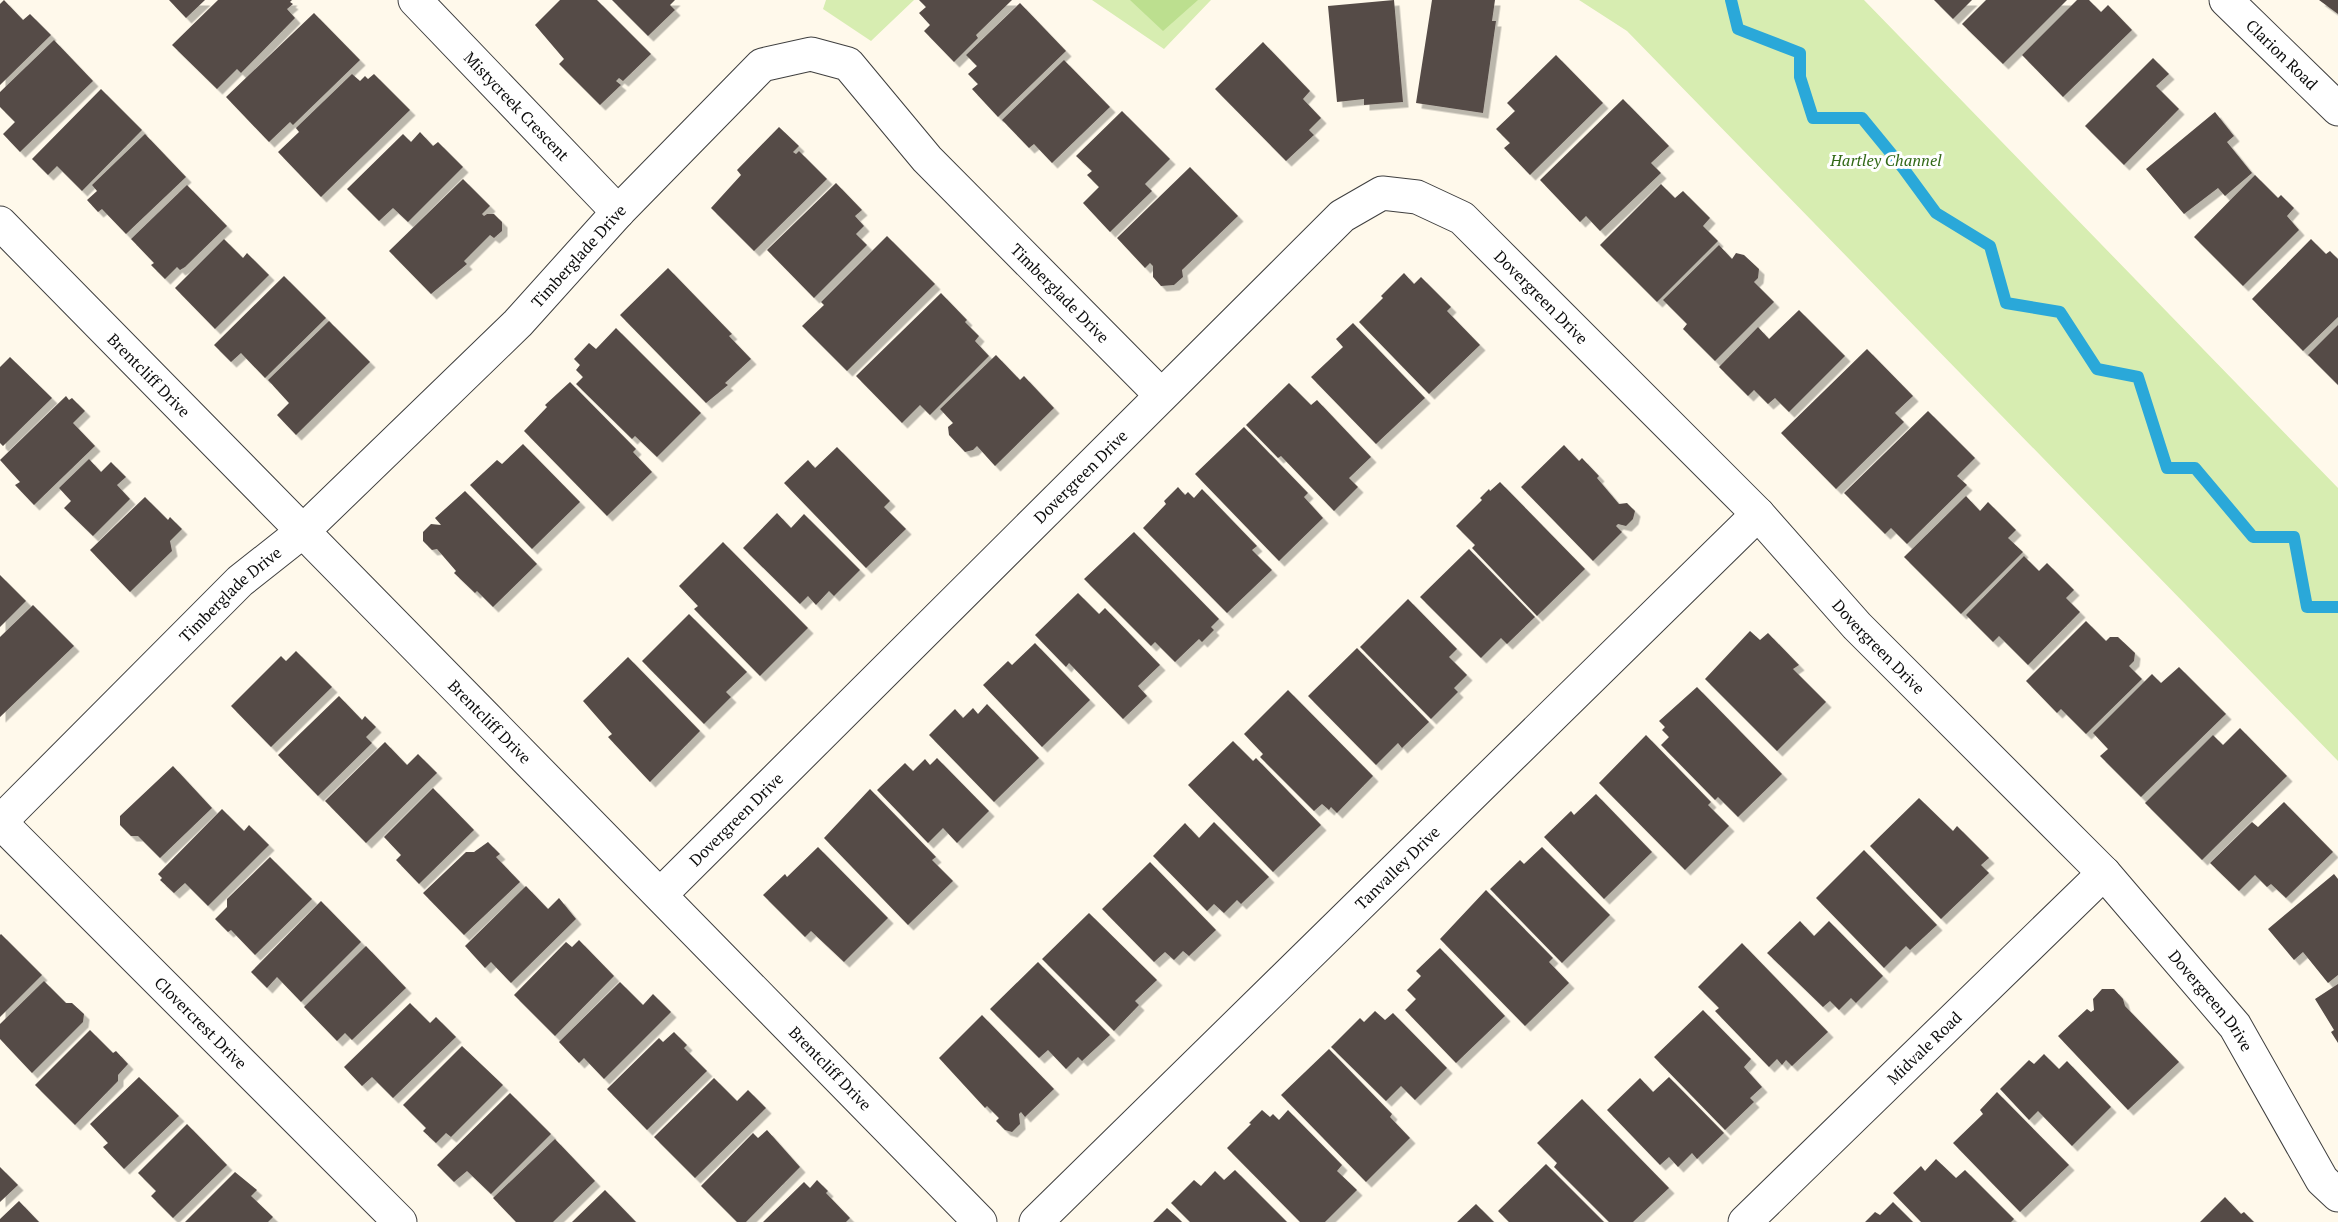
<svg xmlns="http://www.w3.org/2000/svg" width="2338" height="1222" viewBox="0 0 2338 1222" font-family="'PT Serif',serif">
<style>
.green{fill:#d7edb1}
.forest{fill:#bcdf8f}
.lines{fill:none;stroke-linecap:round;stroke-linejoin:round}
.stream{stroke:#2aa8d9;stroke-width:12}
.building{fill:#554b47;filter:url(#shadow)}
.street-casing{stroke:#3f3f3f;stroke-width:35}
.street{stroke:#fff;stroke-width:33}
.labels{text-anchor:middle;stroke-width:6;stroke-linejoin:round;paint-order:stroke}
.street-label{font-size:16px;fill:#0c0c0c;stroke:#fff}
.park-label{font-size:16px;font-style:italic;fill:#326917;stroke:#fff}
</style>
<defs>
<filter id="shadow"><feDropShadow dx="5.5" dy="5.5" stdDeviation="0" flood-color="#0004"/></filter>
</defs>
<rect width="100%" height="100%" fill="#fff9eb"/>
<path class="green" d="M 826,0 L 914,0 L 871,41 L 823,9 Z
M 1092,0 L 1211,0 L 1164,49 Z
M 1579,0 L 1864,0 L 2338,488 L 2338,761 L 1627,31 Z"/>
<path class="forest" d="M 1130,0 L 1198,0 L 1163,31 Z"/>
<g class="lines">
<path class="stream" d="M 1731,0 L 1738,29 L 1800,53 L 1800,77 L 1813,118 L 1862,118 L 1903,168 L 1936,213 L 1990,246 L 2006,303 L 2060,312 L 2097,369 L 2138,377 L 2167,468 L 2195,468 L 2253,537 L 2294,537 L 2307,607 L 2338,607"/>
</g>
<path class="building" d="M 4,0 L 23,20 L 30,14 L 51,35 L 0,85 L 0,4 Z
M 169,0 L 205,0 L 186,18 Z
M 218,0 L 292,0 L 290,2 L 293,4 L 287,9 L 295,18 L 241,73 L 237,69 L 217,89 L 172,45 Z
M 560,0 L 597,0 L 651,54 L 623,81 L 619,78 L 616,81 L 621,85 L 600,105 L 559,64 L 564,59 L 535,25 Z
M 612,0 L 675,0 L 670,5 L 675,10 L 648,36 Z
M 919,0 L 1012,0 L 976,35 L 978,38 L 954,62 L 924,31 L 930,25 L 919,13 L 926,7 Z
M 1394,0 L 1403,102 L 1364,105 L 1364,99 L 1337,102 L 1328,6 Z
M 1432,0 L 1495,0 L 1492,21 L 1496,21 L 1483,113 L 1416,103 Z
M 1934,0 L 1972,0 L 1953,19 Z
M 1986,0 L 2067,0 L 2003,64 L 1962,24 Z
M 2077,0 L 2089,0 L 2101,12 L 2108,5 L 2132,30 L 2063,97 L 2022,55 Z
M 2319,0 L 2338,0 L 2338,14 Z
M 1020,3 L 1066,51 L 998,117 L 972,89 L 978,84 L 968,74 L 977,66 L 966,55 Z
M 314,13 L 360,60 L 293,125 L 290,122 L 269,142 L 226,97 Z
M 54,40 L 93,81 L 20,152 L 3,134 L 15,122 L 0,107 L 0,92 Z
M 1263,42 L 1310,91 L 1303,99 L 1321,118 L 1309,130 L 1314,135 L 1286,161 L 1215,89 Z
M 1556,55 L 1603,103 L 1530,175 L 1504,148 L 1510,143 L 1496,129 L 1515,111 L 1507,103 Z
M 2153,58 L 2169,74 L 2156,86 L 2179,109 L 2124,165 L 2085,126 Z
M 1064,60 L 1110,107 L 1052,163 L 1034,144 L 1029,148 L 1002,120 Z
M 352,74 L 360,81 L 365,76 L 368,79 L 374,74 L 410,110 L 321,197 L 278,152 L 299,132 L 296,128 Z
M 101,89 L 142,130 L 82,191 L 57,166 L 48,175 L 32,159 Z
M 1623,99 L 1669,146 L 1651,163 L 1661,173 L 1600,231 L 1586,216 L 1580,222 L 1540,180 Z
M 1122,111 L 1170,159 L 1145,184 L 1152,191 L 1110,232 L 1083,203 L 1099,187 L 1087,175 L 1092,171 L 1076,156 Z
M 2215,112 L 2234,136 L 2227,142 L 2252,173 L 2225,196 L 2218,188 L 2184,214 L 2146,169 Z
M 779,127 L 799,146 L 793,152 L 796,154 L 799,151 L 827,179 L 754,251 L 711,208 L 741,175 L 737,170 Z
M 420,132 L 433,146 L 438,142 L 463,167 L 408,222 L 393,208 L 379,221 L 347,189 L 403,134 L 411,142 Z
M 145,134 L 186,177 L 126,234 L 102,209 L 98,212 L 87,200 L 97,191 L 92,185 Z
M 1190,167 L 1238,216 L 1182,270 L 1183,277 L 1174,285 L 1161,286 L 1153,277 L 1153,266 L 1150,263 L 1145,268 L 1117,238 Z
M 2255,175 L 2278,198 L 2281,195 L 2294,208 L 2287,216 L 2299,230 L 2243,286 L 2194,237 Z
M 463,179 L 490,206 L 482,214 L 484,216 L 487,214 L 494,214 L 502,222 L 502,231 L 494,238 L 490,235 L 464,261 L 467,264 L 431,294 L 389,251 Z
M 836,183 L 862,210 L 855,216 L 864,226 L 856,234 L 867,245 L 814,298 L 767,250 Z
M 1661,184 L 1675,198 L 1683,191 L 1710,218 L 1703,226 L 1718,241 L 1657,302 L 1600,245 Z
M 187,185 L 227,226 L 185,267 L 180,270 L 177,267 L 165,279 L 151,265 L 154,263 L 131,239 Z
M 887,236 L 935,284 L 847,371 L 802,326 L 824,305 L 821,302 Z
M 224,239 L 243,258 L 247,253 L 269,275 L 215,329 L 175,288 Z
M 2311,239 L 2326,254 L 2330,251 L 2338,259 L 2338,317 L 2303,351 L 2252,299 Z
M 1719,245 L 1732,259 L 1736,253 L 1744,255 L 1759,269 L 1758,278 L 1754,282 L 1774,302 L 1715,361 L 1683,329 L 1687,324 L 1663,300 Z
M 668,268 L 732,334 L 729,336 L 751,359 L 725,383 L 728,385 L 706,403 L 620,315 Z
M 1404,273 L 1414,284 L 1421,277 L 1451,307 L 1447,311 L 1480,345 L 1429,394 L 1359,322 L 1383,298 L 1381,296 Z
M 284,276 L 326,318 L 265,378 L 241,353 L 231,362 L 214,345 Z
M 941,293 L 967,320 L 965,322 L 979,336 L 975,341 L 989,356 L 930,415 L 920,405 L 902,423 L 856,376 Z
M 1799,310 L 1845,356 L 1789,412 L 1775,398 L 1768,404 L 1754,390 L 1748,396 L 1719,367 L 1758,327 L 1769,339 Z
M 329,321 L 370,362 L 296,435 L 277,415 L 289,403 L 268,380 Z
M 1353,323 L 1425,398 L 1376,444 L 1311,377 L 1343,347 L 1336,339 Z
M 2338,325 L 2338,385 L 2308,355 Z
M 616,328 L 701,413 L 657,457 L 635,436 L 632,439 L 576,384 L 583,377 L 576,370 L 580,365 L 574,359 L 589,343 L 596,349 Z
M 1867,349 L 1913,396 L 1895,413 L 1904,422 L 1836,489 L 1781,433 Z
M 996,355 L 1020,380 L 1024,376 L 1054,408 L 995,466 L 977,446 L 973,450 L 965,452 L 949,435 L 948,427 L 953,423 L 940,409 Z
M 10,357 L 52,398 L 3,446 L 0,443 L 0,367 Z
M 570,382 L 636,449 L 633,452 L 652,472 L 607,516 L 524,431 L 547,407 L 545,405 Z
M 1289,383 L 1311,405 L 1317,400 L 1371,457 L 1349,478 L 1358,487 L 1334,511 L 1281,456 L 1278,458 L 1246,425 Z
M 66,396 L 69,400 L 72,398 L 85,411 L 73,423 L 95,446 L 34,505 L 15,485 L 20,482 L 0,460 Z
M 1928,411 L 1975,458 L 1957,476 L 1967,485 L 1907,544 L 1891,528 L 1885,534 L 1844,493 Z
M 1244,427 L 1308,493 L 1304,497 L 1323,518 L 1279,561 L 1195,474 Z
M 523,444 L 580,502 L 532,549 L 470,485 L 497,460 L 502,464 Z
M 1564,445 L 1579,461 L 1582,458 L 1599,476 L 1597,478 L 1619,504 L 1627,503 L 1635,511 L 1633,519 L 1626,526 L 1618,524 L 1616,526 L 1622,532 L 1593,561 L 1521,487 Z
M 837,447 L 890,501 L 884,507 L 906,529 L 866,568 L 784,483 L 808,460 L 815,468 Z
M 89,459 L 101,472 L 111,462 L 126,477 L 117,485 L 130,499 L 93,536 L 64,508 L 71,501 L 59,488 Z
M 1500,482 L 1585,569 L 1537,616 L 1472,548 L 1475,545 L 1456,526 L 1482,500 L 1480,498 L 1489,489 L 1490,491 Z
M 1178,487 L 1185,495 L 1188,492 L 1194,498 L 1202,489 L 1257,546 L 1252,550 L 1272,570 L 1227,613 L 1143,528 L 1166,504 L 1164,501 Z
M 465,491 L 537,564 L 493,607 L 477,591 L 475,593 L 454,573 L 456,571 L 437,549 L 432,550 L 423,541 L 423,532 L 431,524 L 441,525 L 435,518 Z
M 1966,496 L 1980,511 L 1988,502 L 2016,530 L 2008,538 L 2023,552 L 1961,614 L 1904,557 Z
M 145,497 L 168,520 L 170,517 L 182,529 L 170,541 L 172,551 L 130,592 L 90,550 Z
M 777,513 L 791,528 L 804,514 L 860,570 L 834,596 L 829,591 L 816,605 L 808,596 L 800,604 L 743,548 Z
M 1134,532 L 1219,619 L 1211,627 L 1214,630 L 1202,642 L 1199,639 L 1175,662 L 1155,642 L 1151,646 L 1084,579 Z
M 723,542 L 808,628 L 760,676 L 694,609 L 698,606 L 679,586 Z
M 1469,549 L 1535,617 L 1507,644 L 1501,638 L 1481,658 L 1420,597 Z
M 2024,556 L 2039,571 L 2047,563 L 2074,590 L 2066,598 L 2080,612 L 2028,665 L 1999,636 L 1993,642 L 1966,615 Z
M 0,575 L 26,601 L 0,627 Z
M 1078,593 L 1099,614 L 1105,608 L 1160,665 L 1138,686 L 1147,696 L 1123,719 L 1069,663 L 1066,667 L 1035,635 Z
M 1408,599 L 1457,649 L 1449,657 L 1467,675 L 1454,688 L 1458,692 L 1431,719 L 1360,647 Z
M 33,605 L 74,646 L 0,717 L 0,637 Z
M 689,614 L 747,672 L 726,692 L 731,697 L 704,724 L 642,661 Z
M 2086,621 L 2106,641 L 2110,637 L 2118,637 L 2135,653 L 2134,661 L 2129,666 L 2142,679 L 2086,734 L 2061,709 L 2057,713 L 2026,681 Z
M 1750,631 L 1760,640 L 1768,633 L 1799,665 L 1793,669 L 1826,702 L 1777,751 L 1705,679 Z
M 1035,643 L 1090,700 L 1042,747 L 983,685 L 1008,661 L 1012,665 Z
M 1357,648 L 1429,722 L 1402,748 L 1398,743 L 1376,765 L 1308,696 Z
M 296,651 L 332,687 L 271,747 L 231,706 L 281,656 L 286,661 Z
M 628,657 L 700,731 L 650,782 L 608,737 L 612,734 L 583,701 Z
M 2179,667 L 2226,714 L 2141,797 L 2100,756 L 2108,749 L 2093,733 L 2152,674 L 2161,683 Z
M 1697,687 L 1782,774 L 1738,817 L 1718,797 L 1715,800 L 1661,745 L 1669,737 L 1662,730 L 1665,727 L 1659,721 Z
M 1288,690 L 1373,776 L 1337,813 L 1331,807 L 1329,810 L 1322,804 L 1314,811 L 1260,757 L 1263,754 L 1244,734 Z
M 339,696 L 362,720 L 365,716 L 376,727 L 366,737 L 372,743 L 318,796 L 278,755 Z
M 987,704 L 1039,758 L 994,802 L 929,735 L 955,709 L 963,718 L 973,708 L 978,714 Z
M 2240,728 L 2287,776 L 2202,860 L 2145,803 L 2213,735 L 2223,745 Z
M 1646,735 L 1711,802 L 1708,805 L 1729,826 L 1685,870 L 1599,783 Z
M 1233,741 L 1253,761 L 1256,758 L 1321,825 L 1273,872 L 1188,785 Z
M 385,742 L 407,765 L 418,754 L 437,773 L 366,843 L 325,801 Z
M 937,758 L 989,811 L 957,843 L 943,828 L 928,843 L 877,790 L 905,763 L 913,771 L 925,759 L 930,765 Z
M 173,766 L 212,808 L 160,858 L 138,836 L 131,836 L 120,825 L 120,816 Z
M 433,788 L 474,830 L 419,884 L 396,860 L 401,855 L 384,837 Z
M 870,789 L 936,857 L 932,860 L 953,881 L 908,925 L 824,838 Z
M 1596,794 L 1652,852 L 1604,899 L 1544,837 L 1571,811 L 1574,815 Z
M 1919,798 L 1953,831 L 1957,826 L 1989,858 L 1981,865 L 1989,873 L 1941,919 L 1870,846 Z
M 2284,802 L 2333,852 L 2286,898 L 2271,884 L 2267,887 L 2255,875 L 2239,891 L 2210,863 L 2252,822 L 2258,827 Z
M 222,809 L 244,831 L 249,825 L 269,845 L 208,906 L 185,883 L 174,893 L 160,880 L 162,878 L 158,874 Z
M 1214,822 L 1269,877 L 1241,904 L 1237,900 L 1224,913 L 1214,904 L 1207,911 L 1153,856 L 1185,823 L 1199,838 Z
M 488,842 L 500,854 L 496,857 L 520,882 L 464,935 L 423,893 L 466,852 L 474,852 Z
M 818,847 L 888,918 L 844,962 L 811,931 L 805,937 L 763,895 L 785,874 L 787,877 Z
M 1542,847 L 1610,915 L 1562,963 L 1490,889 L 1520,860 L 1524,864 Z
M 1864,850 L 1937,925 L 1910,950 L 1906,946 L 1884,968 L 1816,898 Z
M 270,857 L 312,899 L 255,955 L 231,930 L 228,932 L 215,919 L 227,907 L 227,899 Z
M 1150,862 L 1216,930 L 1189,956 L 1183,951 L 1174,960 L 1165,952 L 1154,962 L 1102,909 Z
M 2334,874 L 2338,879 L 2338,975 L 2328,983 L 2303,952 L 2294,960 L 2268,929 Z
M 526,886 L 548,909 L 559,898 L 576,919 L 511,983 L 491,962 L 485,968 L 465,946 Z
M 1486,890 L 1553,958 L 1549,962 L 1569,983 L 1525,1026 L 1440,939 Z
M 321,901 L 361,942 L 301,1002 L 277,977 L 267,988 L 251,972 Z
M 1089,913 L 1157,980 L 1135,1001 L 1139,1005 L 1114,1031 L 1042,959 Z
M 1800,921 L 1814,936 L 1829,921 L 1883,976 L 1856,1003 L 1851,998 L 1839,1010 L 1830,1001 L 1823,1007 L 1767,953 Z
M 1,934 L 42,975 L 0,1017 L 0,935 Z
M 579,940 L 614,976 L 555,1036 L 514,995 L 566,942 L 572,947 Z
M 1742,943 L 1828,1032 L 1792,1066 L 1786,1060 L 1782,1065 L 1777,1059 L 1769,1067 L 1715,1011 L 1719,1008 L 1698,987 Z
M 366,946 L 406,988 L 352,1040 L 345,1033 L 337,1041 L 304,1007 Z
M 1440,948 L 1505,1016 L 1456,1063 L 1405,1010 L 1416,999 L 1407,990 L 1421,976 L 1416,971 Z
M 1038,962 L 1110,1035 L 1082,1061 L 1078,1057 L 1066,1069 L 1048,1050 L 1039,1058 L 990,1009 Z
M 44,981 L 66,1003 L 72,1003 L 84,1014 L 83,1022 L 32,1073 L 0,1039 L 0,1024 Z
M 620,982 L 643,1005 L 653,994 L 671,1012 L 604,1079 L 584,1058 L 579,1063 L 559,1042 Z
M 2338,984 L 2338,1043 L 2331,1032 L 2334,1030 L 2315,999 Z
M 2102,989 L 2114,989 L 2123,999 L 2125,1006 L 2179,1062 L 2128,1110 L 2058,1036 L 2087,1009 L 2091,1012 L 2094,1010 L 2093,999 Z
M 410,1003 L 430,1023 L 436,1017 L 456,1037 L 393,1098 L 372,1077 L 362,1086 L 344,1067 Z
M 1703,1010 L 1751,1059 L 1744,1067 L 1762,1087 L 1750,1098 L 1754,1102 L 1725,1130 L 1654,1057 Z
M 1375,1011 L 1385,1020 L 1393,1013 L 1447,1068 L 1415,1100 L 1401,1086 L 1386,1101 L 1331,1047 L 1360,1018 L 1364,1022 Z
M 982,1015 L 1054,1089 L 1025,1117 L 1021,1112 L 1019,1114 L 1020,1124 L 1012,1132 L 1005,1130 L 996,1121 L 999,1118 L 987,1106 L 985,1108 L 939,1058 Z
M 90,1030 L 113,1053 L 116,1051 L 128,1064 L 118,1075 L 118,1081 L 75,1125 L 35,1085 Z
M 674,1032 L 687,1045 L 684,1048 L 707,1071 L 647,1130 L 607,1089 L 659,1038 L 663,1042 Z
M 462,1046 L 503,1085 L 451,1137 L 446,1133 L 436,1143 L 423,1131 L 426,1128 L 403,1105 Z
M 1329,1049 L 1392,1114 L 1390,1117 L 1410,1138 L 1366,1182 L 1281,1095 Z
M 2044,1054 L 2059,1069 L 2067,1061 L 2111,1107 L 2072,1146 L 2038,1111 L 2029,1120 L 2000,1089 L 2029,1060 L 2034,1064 Z
M 139,1077 L 179,1116 L 124,1169 L 103,1147 L 108,1143 L 90,1124 Z
M 1669,1077 L 1724,1133 L 1697,1159 L 1692,1153 L 1678,1167 L 1669,1157 L 1660,1165 L 1607,1110 L 1640,1078 L 1653,1092 Z
M 714,1078 L 737,1101 L 748,1090 L 766,1108 L 695,1178 L 654,1137 Z
M 1997,1092 L 2069,1165 L 2020,1212 L 1953,1143 L 1983,1114 L 1980,1110 Z
M 510,1093 L 551,1134 L 491,1194 L 467,1171 L 454,1182 L 437,1165 Z
M 1582,1099 L 1669,1188 L 1633,1222 L 1609,1222 L 1554,1167 L 1557,1163 L 1537,1143 Z
M 1262,1110 L 1270,1117 L 1273,1114 L 1279,1120 L 1288,1110 L 1342,1165 L 1337,1171 L 1357,1190 L 1325,1222 L 1300,1222 L 1227,1148 L 1251,1124 L 1249,1123 Z
M 187,1124 L 227,1165 L 173,1218 L 151,1196 L 156,1191 L 138,1173 Z
M 767,1130 L 800,1167 L 746,1222 L 737,1222 L 701,1186 L 753,1133 L 758,1138 Z
M 555,1139 L 595,1181 L 553,1222 L 516,1222 L 493,1198 Z
M 1936,1159 L 1956,1178 L 1965,1170 L 2014,1219 L 2011,1222 L 1921,1222 L 1893,1193 L 1921,1166 L 1925,1171 Z
M 1546,1164 L 1604,1222 L 1509,1222 L 1498,1211 Z
M 0,1167 L 18,1185 L 0,1202 Z
M 1235,1170 L 1287,1222 L 1190,1222 L 1171,1203 L 1194,1180 L 1201,1186 L 1215,1171 L 1224,1180 Z
M 235,1172 L 257,1190 L 251,1196 L 273,1217 L 268,1222 L 185,1222 Z
M 817,1180 L 828,1191 L 826,1193 L 850,1218 L 846,1222 L 763,1222 L 804,1182 L 810,1188 Z
M 605,1190 L 636,1222 L 572,1222 Z
M 2225,1197 L 2241,1214 L 2244,1212 L 2254,1222 L 2200,1222 Z
M 19,1201 L 39,1222 L 0,1222 L 0,1219 Z
M 1893,1202 L 1913,1222 L 1865,1222 L 1875,1212 L 1880,1215 Z
M 1476,1204 L 1494,1222 L 1457,1222 Z
M 1167,1208 L 1178,1218 L 1182,1222 L 1153,1222 Z"/>
<g class="lines">
<g class="street-casing">
<g id="street">
<path id="s1" d="M 415,0 L 618,212"/>
<path id="s2" d="M 2226,0 L 2338,109"/>
<path id="s3" d="M 0,223 C 326,557 655,887 980,1222"/>
<path id="s4" d="M 0,822 L 240,581 L 302,532 L 518,323 L 618,212 L 762,65 L 811,54 L 848,64 L 927,159 L 1161,395"/>
<path id="s5" d="M 0,822 L 400,1222"/>
<path id="s6" d="M 661,894 L 1342,216 L 1382,193 L 1417,197 L 1462,218 L 1758,514 L 1857,626 L 2104,873 L 2235,1026 L 2322,1180 L 2338,1195"/>
<path id="s7" d="M 1036,1222 L 1758,514"/>
<path id="s8" d="M 1745,1222 L 2104,873"/>
</g>
</g>
<use href="#street" class="street"/>
</g>
<g class="labels">
<g class="street-label">
<text dy="6" stroke="none"><textPath href="#s2" startOffset="78">Clarion Road</textPath></text>
<text dy="6" stroke="none"><textPath href="#s1" startOffset="147">Mistycreek Crescent</textPath></text>
<text dy="6" stroke="none"><textPath href="#s4" startOffset="810">Timberglade Drive</textPath></text>
<text dy="6" stroke="none"><textPath href="#s4" startOffset="1476">Timberglade Drive</textPath></text>
<text dy="6" stroke="none"><textPath href="#s6" startOffset="1204">Dovergreen Drive</textPath></text>
<text dy="6" stroke="none"><textPath href="#s3" startOffset="213">Brentcliff Drive</textPath></text>
<text dy="6" stroke="none"><textPath href="#s6" startOffset="592">Dovergreen Drive</textPath></text>
<text dy="6" stroke="none"><textPath href="#s4" startOffset="324">Timberglade Drive</textPath></text>
<text dy="6" stroke="none"><textPath href="#s6" startOffset="1690">Dovergreen Drive</textPath></text>
<text dy="6" stroke="none"><textPath href="#s3" startOffset="699">Brentcliff Drive</textPath></text>
<text dy="6" stroke="none"><textPath href="#s6" startOffset="106">Dovergreen Drive</textPath></text>
<text dy="6" stroke="none"><textPath href="#s7" startOffset="506">Tanvalley Drive</textPath></text>
<text dy="6" stroke="none"><textPath href="#s6" startOffset="2176">Dovergreen Drive</textPath></text>
<text dy="6" stroke="none"><textPath href="#s5" startOffset="284">Clovercrest Drive</textPath></text>
<text dy="6" stroke="none"><textPath href="#s8" startOffset="250">Midvale Road</textPath></text>
<text dy="6" stroke="none"><textPath href="#s3" startOffset="1185">Brentcliff Drive</textPath></text>
</g>
<g class="park-label">
<text x="1886" y="166">Hartley Channel</text>
</g>
</g>
</svg>
